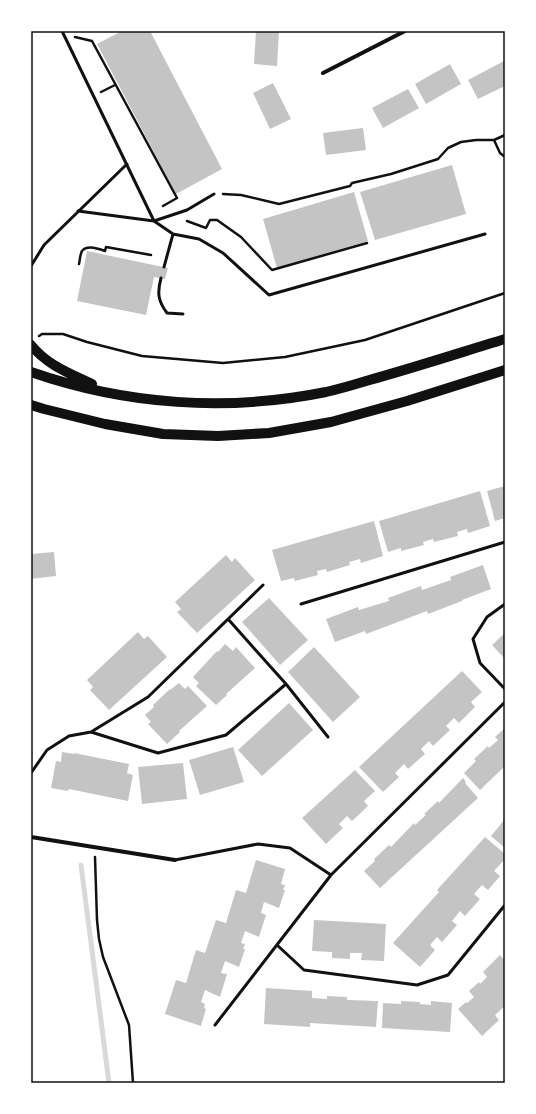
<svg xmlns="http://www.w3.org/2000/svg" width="536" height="1114" viewBox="0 0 536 1114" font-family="Cabin,sans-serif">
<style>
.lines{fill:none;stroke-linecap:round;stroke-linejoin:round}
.stream{stroke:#d9d9d9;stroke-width:5}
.building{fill:#c4c4c4}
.path{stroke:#111;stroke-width:2.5}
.service{stroke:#111;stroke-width:3}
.minor{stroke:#111;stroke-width:4}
.primary{stroke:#111;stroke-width:10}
.neatline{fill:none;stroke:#111;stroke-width:1.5}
</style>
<rect width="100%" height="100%" fill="#fff"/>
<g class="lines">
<path class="stream" d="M 81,865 L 109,1083"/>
</g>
<path class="building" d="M 122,31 L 150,31 L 222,169 L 176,194 L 97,44 Z
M 256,31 L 279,31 L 277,66 L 254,64 Z
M 504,61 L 505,86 L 478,99 L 468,80 Z
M 450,64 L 461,84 L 426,104 L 415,84 Z
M 273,83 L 291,119 L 270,129 L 253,93 Z
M 408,89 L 419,108 L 383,128 L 372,108 Z
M 363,128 L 366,150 L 326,155 L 323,133 Z
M 452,165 L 466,214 L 375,240 L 360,192 Z
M 354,192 L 368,241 L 277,268 L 263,219 Z
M 87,251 L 168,268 L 165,279 L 154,277 L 146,315 L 77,301 Z
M 505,486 L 505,518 L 495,521 L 487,491 Z
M 480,491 L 490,526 L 468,533 L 467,529 L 457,532 L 458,536 L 434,542 L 433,539 L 423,542 L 424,545 L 401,551 L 401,548 L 388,552 L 379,521 Z
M 374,521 L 383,556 L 361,563 L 360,559 L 349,562 L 350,565 L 327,572 L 326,569 L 317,571 L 318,575 L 295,581 L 294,578 L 281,581 L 272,550 Z
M 54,552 L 56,576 L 31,579 L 31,554 Z
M 226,555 L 232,562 L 235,558 L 255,580 L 197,633 L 177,612 L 181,609 L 175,602 Z
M 483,565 L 491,589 L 462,600 L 462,601 L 428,614 L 427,611 L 366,634 L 365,631 L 335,642 L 326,619 L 358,607 L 359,610 L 389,601 L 388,598 L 421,586 L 422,590 L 451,580 L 450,577 Z
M 269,598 L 308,640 L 280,665 L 242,622 Z
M 138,632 L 144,639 L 148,636 L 167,657 L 109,710 L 90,690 L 93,687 L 87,680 Z
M 505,633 L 505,659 L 492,645 Z
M 225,644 L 233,651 L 236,647 L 255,668 L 226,694 L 227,695 L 216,705 L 196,686 L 199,683 L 193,677 L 217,651 L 218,652 Z
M 314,647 L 360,697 L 333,722 L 288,672 Z
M 462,671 L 482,692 L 471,702 L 475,707 L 459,723 L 454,718 L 446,726 L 450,730 L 433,746 L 429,741 L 421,749 L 425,754 L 408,769 L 404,764 L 395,773 L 399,777 L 383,792 L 359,767 Z
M 179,683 L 185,689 L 188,686 L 207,706 L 179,731 L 180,732 L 167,744 L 148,724 L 151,722 L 145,715 L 154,707 L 153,705 L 170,689 L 170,690 Z
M 289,703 L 313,730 L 262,776 L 238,750 Z
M 505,728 L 505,766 L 480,790 L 464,773 L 476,761 L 474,759 L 488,746 L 489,748 L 498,740 L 495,737 Z
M 233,747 L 244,782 L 200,795 L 189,760 Z
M 62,752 L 74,754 L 74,753 L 129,764 L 127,773 L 133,775 L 128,801 L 69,789 L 68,791 L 51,788 L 56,761 L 61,762 Z
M 183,763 L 187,799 L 142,804 L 138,767 Z
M 355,770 L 375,791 L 364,801 L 368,806 L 352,821 L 347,816 L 339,824 L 343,828 L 326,844 L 302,818 Z
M 463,778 L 466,782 L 465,783 L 478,798 L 380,888 L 364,871 L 375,861 L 374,859 L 389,845 L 391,847 L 414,823 L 415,825 L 426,815 L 424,814 L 438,801 L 439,803 Z
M 505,819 L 505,848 L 491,836 Z
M 485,837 L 505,854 L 505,859 L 494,871 L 500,876 L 488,890 L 482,885 L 474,894 L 480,899 L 465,916 L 460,911 L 452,921 L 457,925 L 442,942 L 437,937 L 430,945 L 435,950 L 420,967 L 393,943 L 439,892 L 437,890 Z
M 256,860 L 285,869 L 281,884 L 285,885 L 283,890 L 285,890 L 279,908 L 264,902 L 261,913 L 266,915 L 259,937 L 245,931 L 241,943 L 245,944 L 243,949 L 245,949 L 239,967 L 225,961 L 221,973 L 227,974 L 220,997 L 205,990 L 201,1002 L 205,1004 L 204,1008 L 206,1009 L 201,1026 L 165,1014 L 176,980 L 186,983 L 196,950 L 205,953 L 216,920 L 226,923 L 236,890 L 246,893 Z
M 314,920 L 386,924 L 384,961 L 361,960 L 362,953 L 350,953 L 350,959 L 332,958 L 332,952 L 312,951 Z
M 500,955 L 505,961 L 505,1006 L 495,1015 L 499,1020 L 482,1036 L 458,1009 L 466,1002 L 467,1003 L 474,997 L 469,991 L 479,982 L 480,984 L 487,977 L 483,972 Z
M 266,988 L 312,991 L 312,998 L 327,999 L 327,996 L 347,997 L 347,1000 L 378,1001 L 376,1027 L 310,1023 L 310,1027 L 264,1024 Z
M 401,1001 L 420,1002 L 420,1004 L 431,1005 L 431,1001 L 452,1003 L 450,1032 L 382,1028 L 383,1003 L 401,1004 Z"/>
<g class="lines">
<path class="path" d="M 75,37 L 92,41 L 177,198 L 163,206
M 101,92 L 115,85
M 505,135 L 494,140 L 500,153 L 505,157
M 223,194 L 241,195 L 279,204 L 350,186 L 352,183 L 391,174 L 438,159 L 448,148 L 461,142 L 476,140 L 494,140
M 187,221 L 206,228 L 210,220 L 217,220 L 241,237 L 272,270 L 367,243
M 79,264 C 80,260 80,254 82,251 C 87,244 100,249 105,251 L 106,247 L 151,255
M 39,336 L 42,334 L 63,334 L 87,342 L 142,356 L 223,363 L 285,357 L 365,340 L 505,293
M 95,857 L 97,920 L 99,939 L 103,957 L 129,1025 L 133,1083"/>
<path class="service" d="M 62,31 L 154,221
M 78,211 L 154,221 L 173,234 L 199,239 L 223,253 L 269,295 L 485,234
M 154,221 L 187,210 L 214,194
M 31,266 L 44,245 L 127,164
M 164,267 L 173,234
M 161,278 C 157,293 158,301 167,313 L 183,314
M 301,604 L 505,542
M 505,604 L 487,617 L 473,639 L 480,663 L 505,689
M 228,619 L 286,684 L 328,737
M 91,732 L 158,753 L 226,735 L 286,684
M 31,773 L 47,750 L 69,736 L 91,732 L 148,697 L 263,585
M 175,860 L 258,844 L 290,848 L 331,875
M 277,945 L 304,970 L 417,985 L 448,975 L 505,905
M 215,1025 L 331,875 L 505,702"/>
<path class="minor" d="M 323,73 L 405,31
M 31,837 L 175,860"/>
<path class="primary" d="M 31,345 C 47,365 69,373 92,384
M 31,372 C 126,405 227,412 326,392 C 339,389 353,385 366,381 C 413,368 459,353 505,339
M 31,405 L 44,409 L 105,424 L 163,434 L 218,436 L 269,433 L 331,422 L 407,401 L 505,370"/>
</g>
<rect width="536" height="1114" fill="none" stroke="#ffffff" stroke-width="64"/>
<rect x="32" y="32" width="472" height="1050" class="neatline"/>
</svg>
